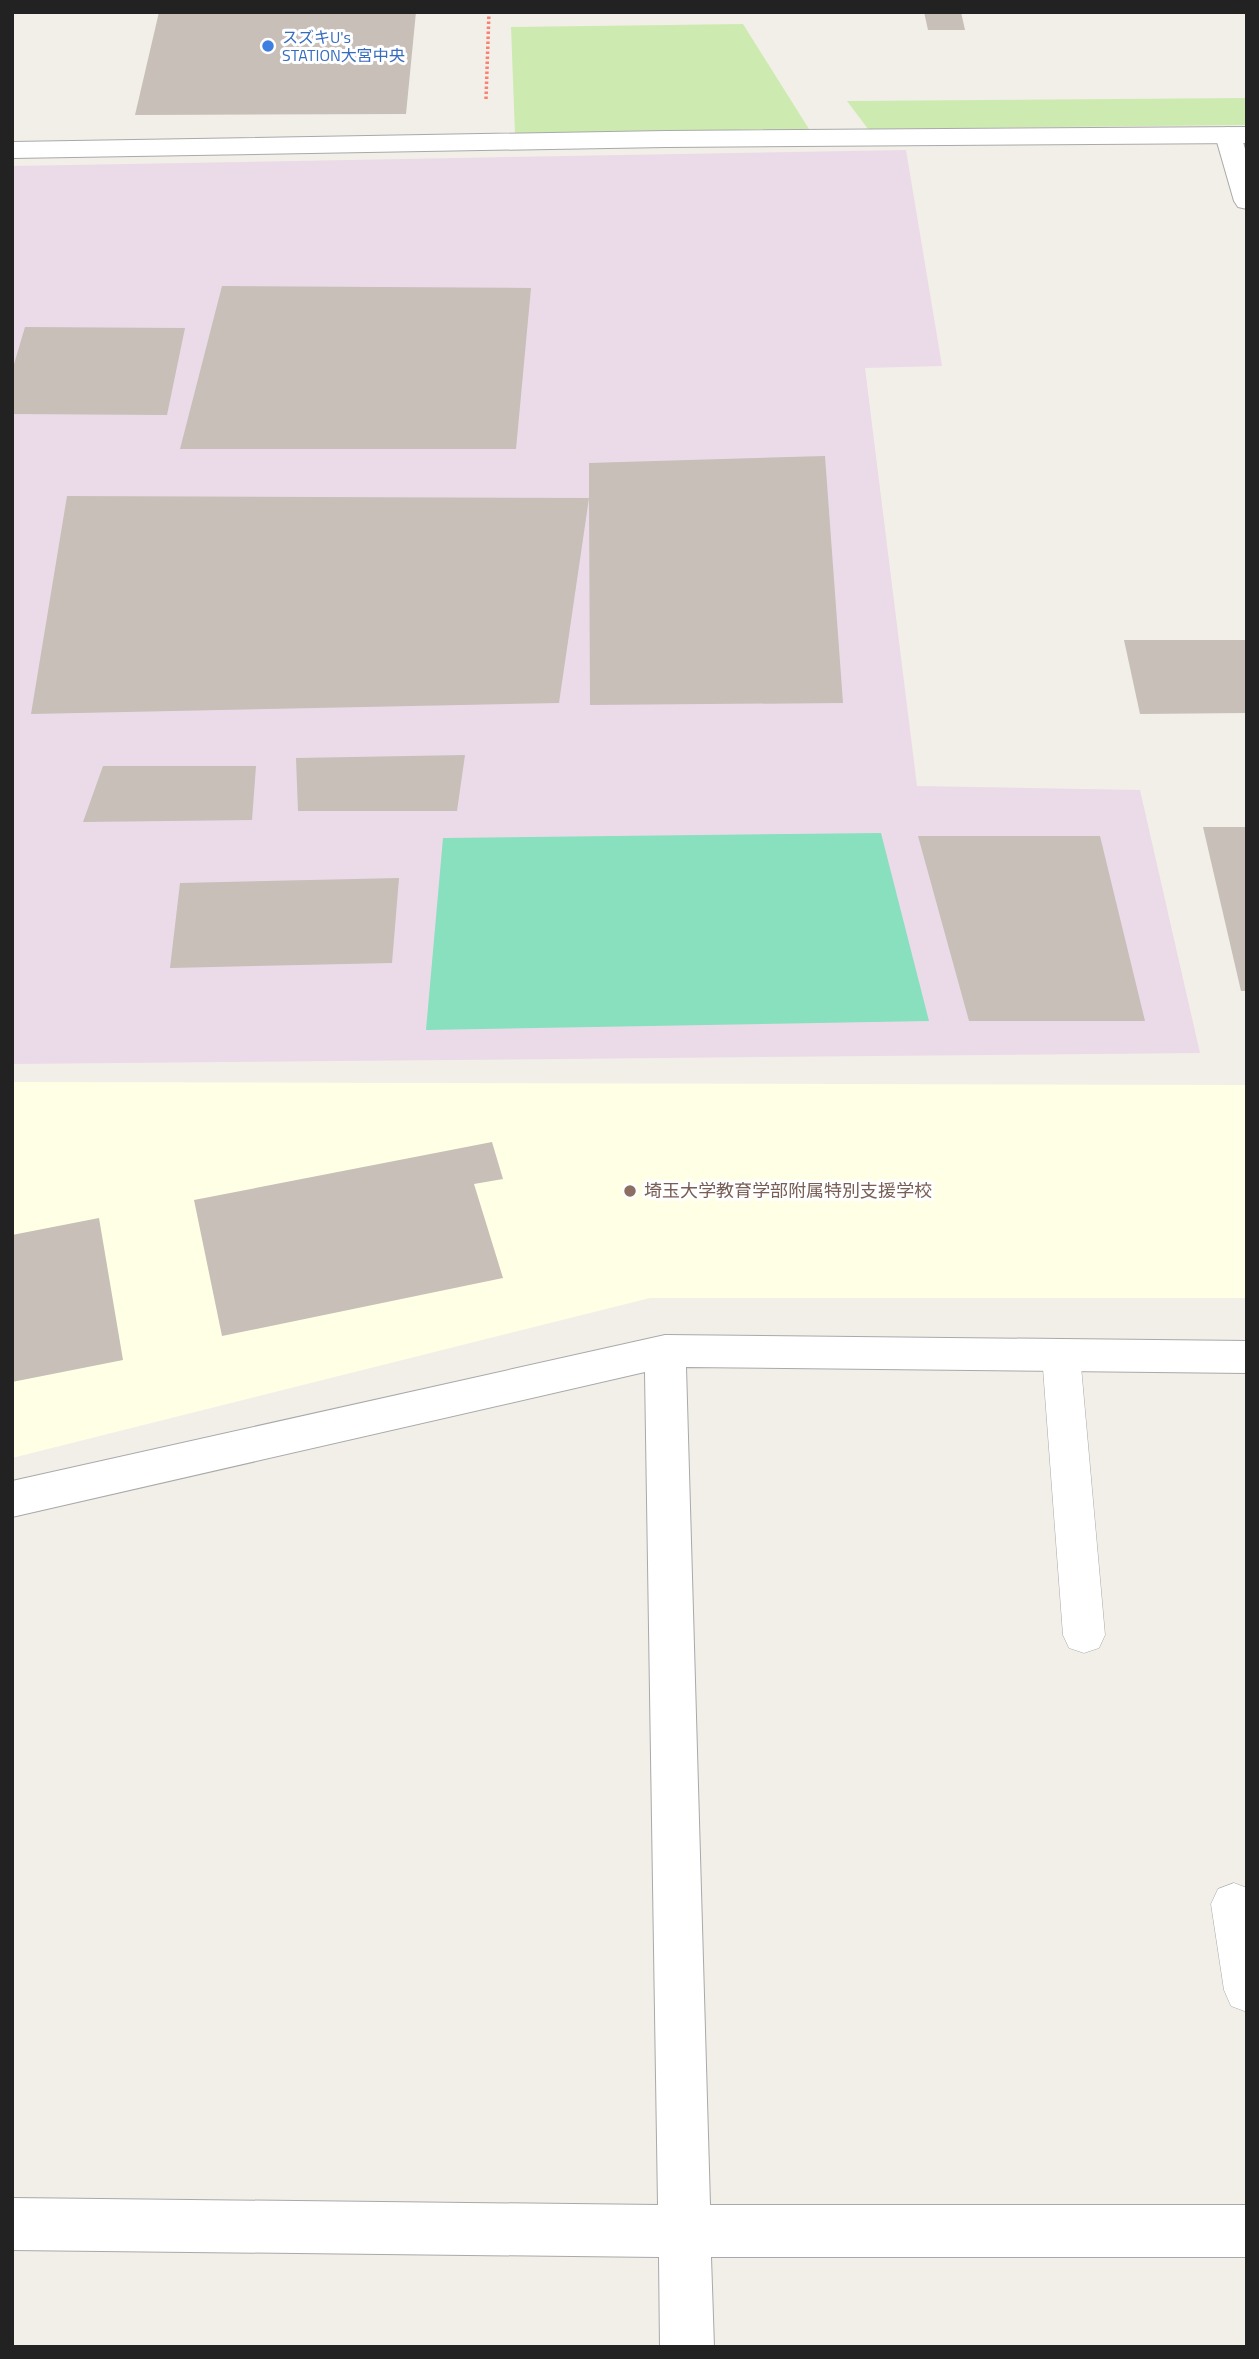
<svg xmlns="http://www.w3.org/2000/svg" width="1259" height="2359" viewBox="0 0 1259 2359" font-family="'Titillium Web','Noto Sans JP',sans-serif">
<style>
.industrial{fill:#ebdbe8}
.education{fill:#ffffe5}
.grass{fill:#cdebb0}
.pitch{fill:#88e0be}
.building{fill:#c7bfb8}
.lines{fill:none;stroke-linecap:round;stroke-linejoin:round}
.service-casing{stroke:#a9a9a9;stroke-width:1}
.minor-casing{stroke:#a9a9a9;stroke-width:2}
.tertiary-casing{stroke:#a9a9a9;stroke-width:2}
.path{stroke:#fa8072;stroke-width:3.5;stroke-dasharray:2.5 2.5;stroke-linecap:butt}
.service{fill:#fff;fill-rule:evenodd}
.minor{fill:#fff;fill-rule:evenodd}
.tertiary{fill:#fff;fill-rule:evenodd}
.shop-dot{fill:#3f7fe0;stroke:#fff;stroke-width:2.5}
.education-dot{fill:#8d6e63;stroke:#fff;stroke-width:2.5}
.labels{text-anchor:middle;stroke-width:6;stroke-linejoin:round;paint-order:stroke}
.far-shop-label{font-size:16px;fill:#366cbe;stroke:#fff;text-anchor:start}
.education-label{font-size:18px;fill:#785e54;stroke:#fff;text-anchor:start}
</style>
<rect width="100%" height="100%" fill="#f2efe9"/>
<path class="industrial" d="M 906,150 L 942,366 L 865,368 L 917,786 L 1140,790 L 1200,1053 L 12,1064 L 12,166 Z"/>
<path class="education" d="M 12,1082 L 1247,1085 L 1247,1298 L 650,1298 L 12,1458 Z"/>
<path class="grass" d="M 743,24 L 809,129 L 515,134 L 511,27 Z
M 1247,98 L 1247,125 L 868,129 L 847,101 Z"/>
<path class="pitch" d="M 881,833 L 929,1021 L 426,1030 L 443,838 Z"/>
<path class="building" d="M 159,12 L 416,12 L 406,114 L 135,115 Z
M 924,12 L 961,12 L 965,30 L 928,30 Z
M 222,286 L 531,288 L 516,449 L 180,449 Z
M 25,327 L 185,328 L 167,415 L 12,414 L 12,371 Z
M 825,456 L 843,703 L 590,705 L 589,498 L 559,703 L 31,714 L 67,496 L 589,498 L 589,463 Z
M 1124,640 L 1247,640 L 1247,713 L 1140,714 Z
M 465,755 L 457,811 L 298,811 L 296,758 Z
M 103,766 L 256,766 L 252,820 L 83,822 Z
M 1203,827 L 1247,827 L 1247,991 L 1241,991 Z
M 918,836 L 1100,836 L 1145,1021 L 969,1021 Z
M 399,878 L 392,963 L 170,968 L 180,883 Z
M 492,1142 L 503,1179 L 474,1184 L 503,1278 L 222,1336 L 194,1200 Z
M 99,1218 L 123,1360 L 12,1382 L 12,1235 Z"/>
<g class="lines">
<g class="service-casing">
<path id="service" d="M 1061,1339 L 1075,1344 L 1080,1355 L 1105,1635 L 1099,1648 L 1084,1653 L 1069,1648 L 1063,1635 L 1042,1355 L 1047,1344 Z
M 1234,1883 L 1247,1888 L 1247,2012 L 1231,2006 L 1224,1990 L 1211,1904 L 1218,1889 Z"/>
</g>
<g class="minor-casing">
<path id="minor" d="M 1228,127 L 1237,130 C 1252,152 1247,184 1247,209 L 1238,207 L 1234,201 L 1215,135 L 1219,130 Z
M 665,1335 L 1247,1341 L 1247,1373 L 686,1367 L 710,2205 L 1247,2205 L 1247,2257 L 711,2257 L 714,2347 L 660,2347 L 659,2257 L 12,2250 L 12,2198 L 658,2205 L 645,1372 L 12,1517 L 12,1481 Z"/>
</g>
<g class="tertiary-casing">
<path id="tertiary" d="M 1247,127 L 1247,143 L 666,147 L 12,158 L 12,142 L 666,131 Z"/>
</g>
<path class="path" d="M 486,99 L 489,12"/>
<use href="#service" class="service"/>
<use href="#minor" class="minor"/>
<use href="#tertiary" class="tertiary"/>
</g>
<circle class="shop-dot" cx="268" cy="46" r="7"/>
<circle class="education-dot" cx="630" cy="1191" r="7"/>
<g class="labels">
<g class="far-shop-label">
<text x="282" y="43">スズキU's<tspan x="282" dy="18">STATION大宮中央</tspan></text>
</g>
<g class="education-label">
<text x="644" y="1197">埼玉大学教育学部附属特別支援学校</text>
</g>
</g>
<rect width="1259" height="2359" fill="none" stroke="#222222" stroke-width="28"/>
</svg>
